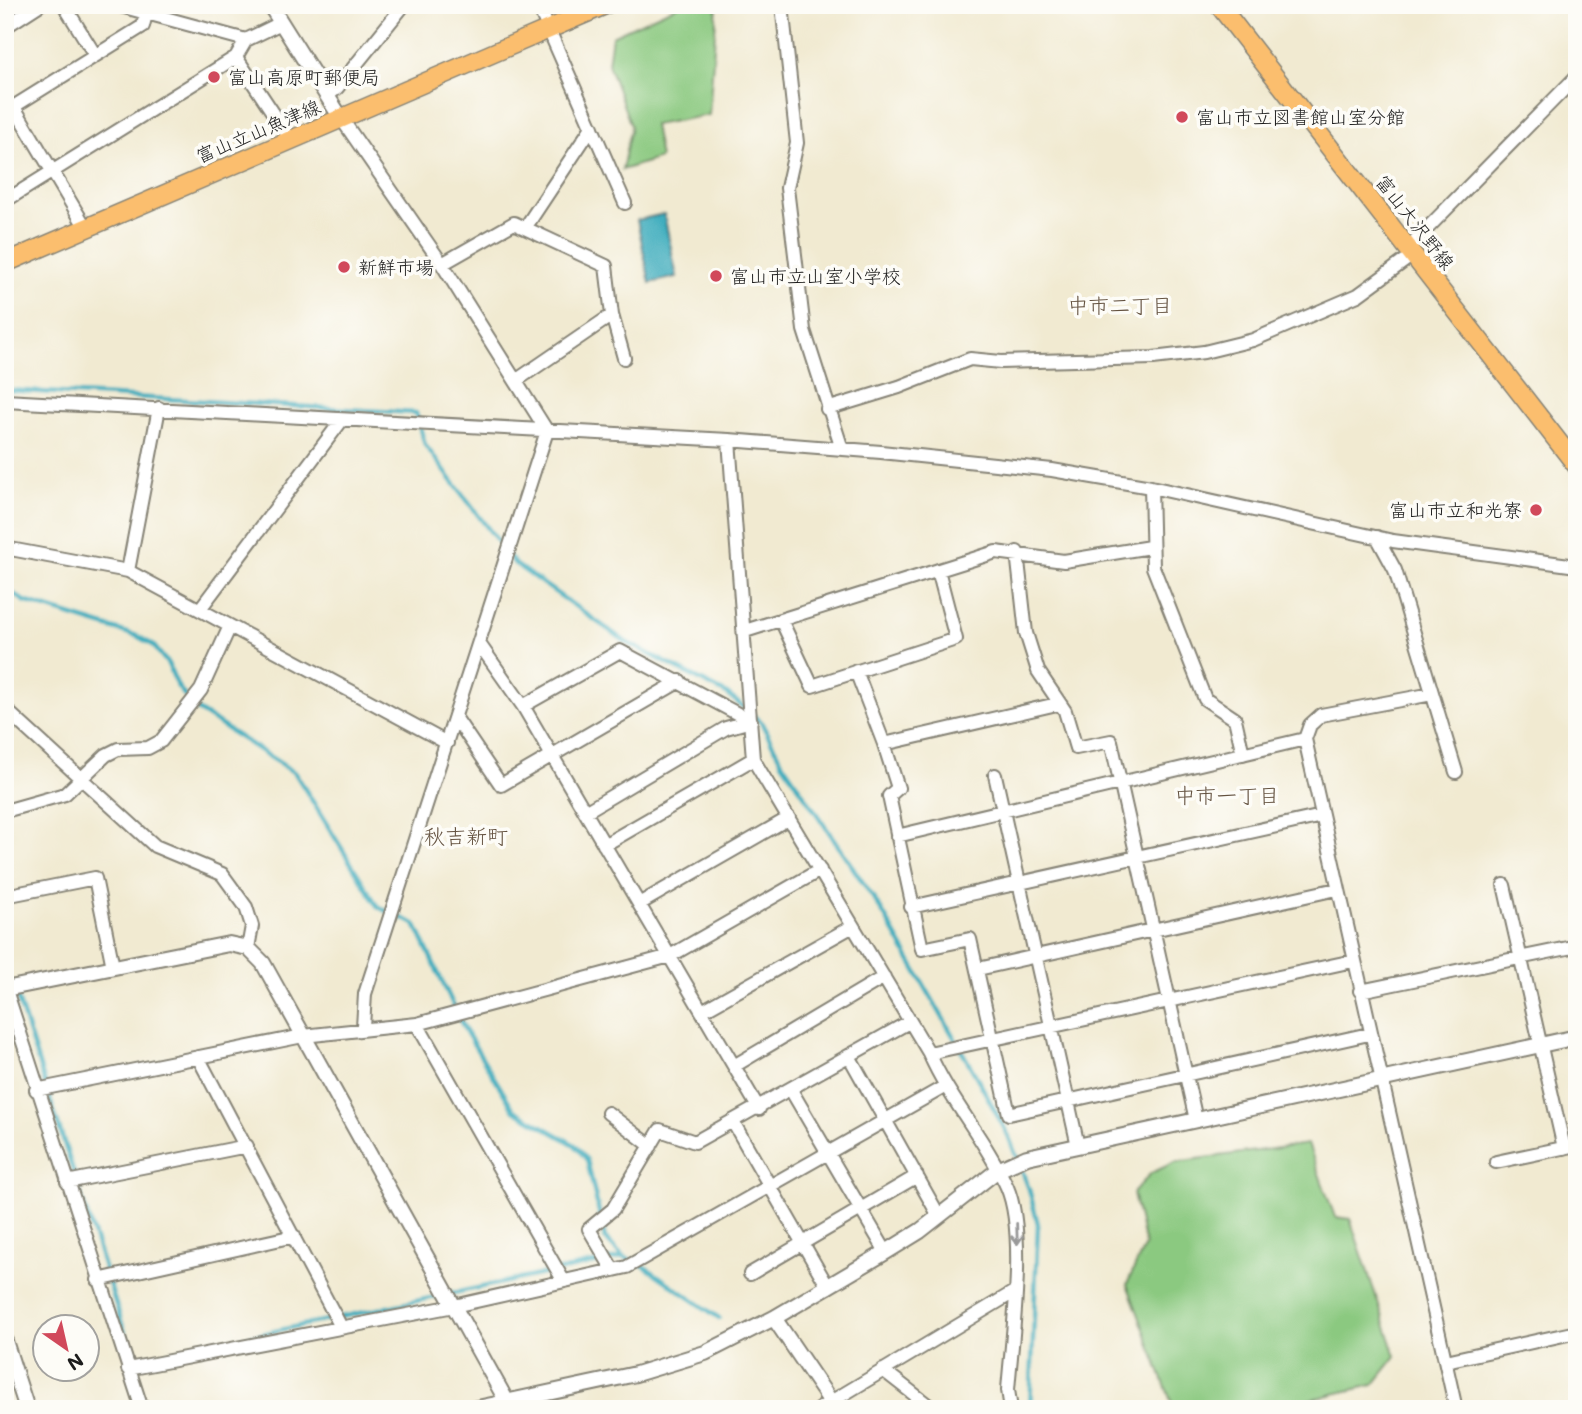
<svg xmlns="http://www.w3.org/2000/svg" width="1582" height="1414" viewBox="0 0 1582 1414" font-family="Mali,'Klee One',sans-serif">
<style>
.green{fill:#8bc980;stroke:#54724e;stroke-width:2}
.water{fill:#40adbe;stroke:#2e646d;stroke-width:2}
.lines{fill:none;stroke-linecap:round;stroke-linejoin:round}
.stream{stroke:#40adbe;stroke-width:4.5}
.minor-casing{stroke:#868376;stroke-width:16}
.tertiary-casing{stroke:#868376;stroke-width:18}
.primary-casing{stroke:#868376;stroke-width:21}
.minor{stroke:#fff;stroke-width:12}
.tertiary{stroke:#fff;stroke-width:14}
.primary{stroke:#fbbe6e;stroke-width:18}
.oneway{stroke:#999}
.poi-dot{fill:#d1495b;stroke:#fdfcf7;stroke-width:2.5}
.labels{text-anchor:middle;stroke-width:7;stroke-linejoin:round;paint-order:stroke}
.poi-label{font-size:19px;fill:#1c1c1c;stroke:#fdfcf7;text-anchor:start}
.street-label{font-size:19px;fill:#1c1c1c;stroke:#fdfcf7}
.neighbourhood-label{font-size:21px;fill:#645240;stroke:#fdfcf7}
</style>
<rect width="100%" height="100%" fill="#fdfcf7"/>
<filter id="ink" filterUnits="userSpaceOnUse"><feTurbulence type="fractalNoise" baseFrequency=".0143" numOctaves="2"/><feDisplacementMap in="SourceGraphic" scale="14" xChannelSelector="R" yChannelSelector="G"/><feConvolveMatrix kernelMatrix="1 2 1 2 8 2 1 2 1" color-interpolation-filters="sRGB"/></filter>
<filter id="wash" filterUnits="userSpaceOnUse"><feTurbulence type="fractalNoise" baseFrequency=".00686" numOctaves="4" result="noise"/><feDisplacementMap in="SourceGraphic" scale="28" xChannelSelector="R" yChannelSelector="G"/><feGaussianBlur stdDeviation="1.57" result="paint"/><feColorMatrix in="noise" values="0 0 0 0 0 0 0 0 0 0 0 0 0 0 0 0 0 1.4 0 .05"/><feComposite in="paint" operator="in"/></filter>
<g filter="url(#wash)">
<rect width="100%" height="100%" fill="#f1ead1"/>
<path class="green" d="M 679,5 L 717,5 L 709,115 L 654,125 L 660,158 L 622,170 L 631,126 L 608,64 L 612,36 Z
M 1308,1144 L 1335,1217 L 1350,1219 L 1396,1356 L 1373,1385 L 1268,1409 L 1174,1409 L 1127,1284 L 1145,1245 L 1133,1193 L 1151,1173 L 1175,1162 Z"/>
<path class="water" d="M 664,214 L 677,277 L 650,283 L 637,220 Z"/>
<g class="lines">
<path class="stream" d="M 5,390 L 416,413 L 425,445 L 515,564 L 626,642 L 727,694 L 746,709
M 5,588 L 24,601 L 137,636 L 153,645 L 168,664 L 178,687 L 196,709 L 295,773 L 378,907 L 415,924 L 465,1030 L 514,1110 L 575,1145 L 587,1160 L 605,1238 L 623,1257
M 752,715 L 761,722 L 782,762 L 882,911 L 980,1083 L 1008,1135 L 1029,1189 L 1038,1224 L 1030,1409
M 18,999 L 134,1361 L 623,1257 L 644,1266 L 719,1318
M 853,1404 L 859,1409"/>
</g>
</g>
<g filter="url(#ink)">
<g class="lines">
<g class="minor-casing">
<path id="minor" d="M 64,5 L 95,55
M 117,5 L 246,40 L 281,23
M 538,5 L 625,203
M 782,5 L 797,143 L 787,188 L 804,330 L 842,449
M 5,27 L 39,5
M 236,57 L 291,140
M 327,96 L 337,88 L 404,5
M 14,107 L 86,228
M 5,112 L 143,26 L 148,5
M 341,118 L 442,264 L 547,431 L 365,994 L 363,1027
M 5,201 L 236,57 L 246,40
M 525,228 L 592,127
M 1409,247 L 1577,76
M 442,264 L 514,223 L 606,266 L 612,315 L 624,358
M 517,380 L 612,315
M 5,401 L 729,440 L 881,452 L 1052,470 L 1151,487 L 1393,541 L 1577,566
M 827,409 L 899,387 L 970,359 L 1001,362 L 1153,358 L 1204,352 L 1253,340 L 1358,295 L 1414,254
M 729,440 L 753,759 L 929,1053 C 950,1101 986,1140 1007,1187 C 1027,1233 1012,1337 1008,1390 L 1011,1409
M 1151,487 L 1153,567 L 1205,699 L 1235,719 L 1243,754
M 1377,537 L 1395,570 L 1456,772
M 5,548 L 128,571 L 447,743
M 1017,552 L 1026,633 L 1038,671 L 1065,711 L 1076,748 L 1111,741 L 1196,1120
M 128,571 L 159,408
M 200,609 L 342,420
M 781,620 L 812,686 L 956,639 L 938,570
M 745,631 L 996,552 L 1064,561 L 1150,547
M 480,645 L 523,706 L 759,1109
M 856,671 L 884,744 L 1057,704
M 1432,694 L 1321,715 L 1310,725 L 1305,739 L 1456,1409
M 523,706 L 620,651 L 751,721
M 5,709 L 155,846 L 222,874 L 246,907 L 252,926 L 248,948
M 455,717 L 501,785 L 680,681
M 884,744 L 898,788 L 889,796 L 922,949 L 970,939 L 1009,1114 L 1369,1034
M 995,775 L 1078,1146
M 5,811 L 65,794 L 106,755 L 118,749 L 148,748 L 161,741 L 201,690 L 230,626
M 585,812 L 726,728 L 751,721
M 897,836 L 1305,739
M 604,845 L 753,759
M 1504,885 L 1564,1148
M 5,896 L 95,878 L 113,967
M 639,904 L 789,818
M 911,907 L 1322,816
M 978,969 L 1337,889
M 5,987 L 142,1409
M 1360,991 L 1577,946
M 702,1011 L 853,926
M 417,1024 L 563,1280
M 929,1053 L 1353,961
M 849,1056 L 939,1216
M 198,1057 L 341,1327
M 734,1066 L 884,977
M 36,1090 L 303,1036 L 417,1024 L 670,956 L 820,870
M 791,1090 L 886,1252
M 608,1113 L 651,1146
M 733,1122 L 828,1287
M 1496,1162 L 1577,1145
M 67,1182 L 247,1146
M 613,1270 L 589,1229 L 613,1209 L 660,1130 L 695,1142 L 909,1022
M 750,1274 L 917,1176
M 98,1280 L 294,1236
M 1446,1361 L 1577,1332
M 128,1369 L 454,1306 L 627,1267 L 944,1087
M 883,1370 L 933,1409
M 819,1409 L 1014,1292"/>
</g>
<g class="tertiary-casing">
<path id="tertiary" d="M 270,5 L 341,118
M 5,989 L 229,944 L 248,948 L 263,963 L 511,1409
M 774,1318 L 831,1402
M 5,1341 L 27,1409
M 473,1409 L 636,1374 L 705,1353 L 774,1318 L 886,1252 L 920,1231 L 998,1170 L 1027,1157 L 1577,1037"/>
</g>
<g class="primary-casing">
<path id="primary" d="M 1219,5 L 1577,466
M 5,263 L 605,5"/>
</g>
<use href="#minor" class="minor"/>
<use href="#tertiary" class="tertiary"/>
<use href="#primary" class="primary"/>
</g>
<defs><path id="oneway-shaft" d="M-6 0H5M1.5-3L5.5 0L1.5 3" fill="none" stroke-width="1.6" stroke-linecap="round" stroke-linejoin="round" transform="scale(1.75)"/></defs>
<use class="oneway" href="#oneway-shaft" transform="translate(1017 1234) rotate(88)"/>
</g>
<g class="poi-dot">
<circle cx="214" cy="77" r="7"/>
<circle cx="1182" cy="117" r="7"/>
<circle cx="344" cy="267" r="7"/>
<circle cx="716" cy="276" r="7"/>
<circle cx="1536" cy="510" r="7"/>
</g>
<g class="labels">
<g class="poi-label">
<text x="228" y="84">富山高原町郵便局</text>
<text x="1196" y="124">富山市立図書館山室分館</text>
<text x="358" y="274">新鮮市場</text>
<text x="730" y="283">富山市立山室小学校</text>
<text x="1522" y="517" text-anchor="end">富山市立和光寮</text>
</g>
<g class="street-label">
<text transform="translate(258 131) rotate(-23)" y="7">富山立山魚津線</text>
<text transform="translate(1415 222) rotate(52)" y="7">富山大沢野線</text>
</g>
<g class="neighbourhood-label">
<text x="1120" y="313">中市二丁目</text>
<text x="1227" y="803">中市一丁目</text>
<text x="466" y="844">秋吉新町</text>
</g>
</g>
<rect width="1582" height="1414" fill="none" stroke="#fdfcf7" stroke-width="28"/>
<g transform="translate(66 1348) rotate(146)"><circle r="33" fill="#fdfcf7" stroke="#a3a29f" stroke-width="2"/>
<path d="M0-5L12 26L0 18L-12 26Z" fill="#d1495b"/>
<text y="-10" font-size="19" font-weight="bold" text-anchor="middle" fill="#1c1c1c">N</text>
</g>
</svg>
